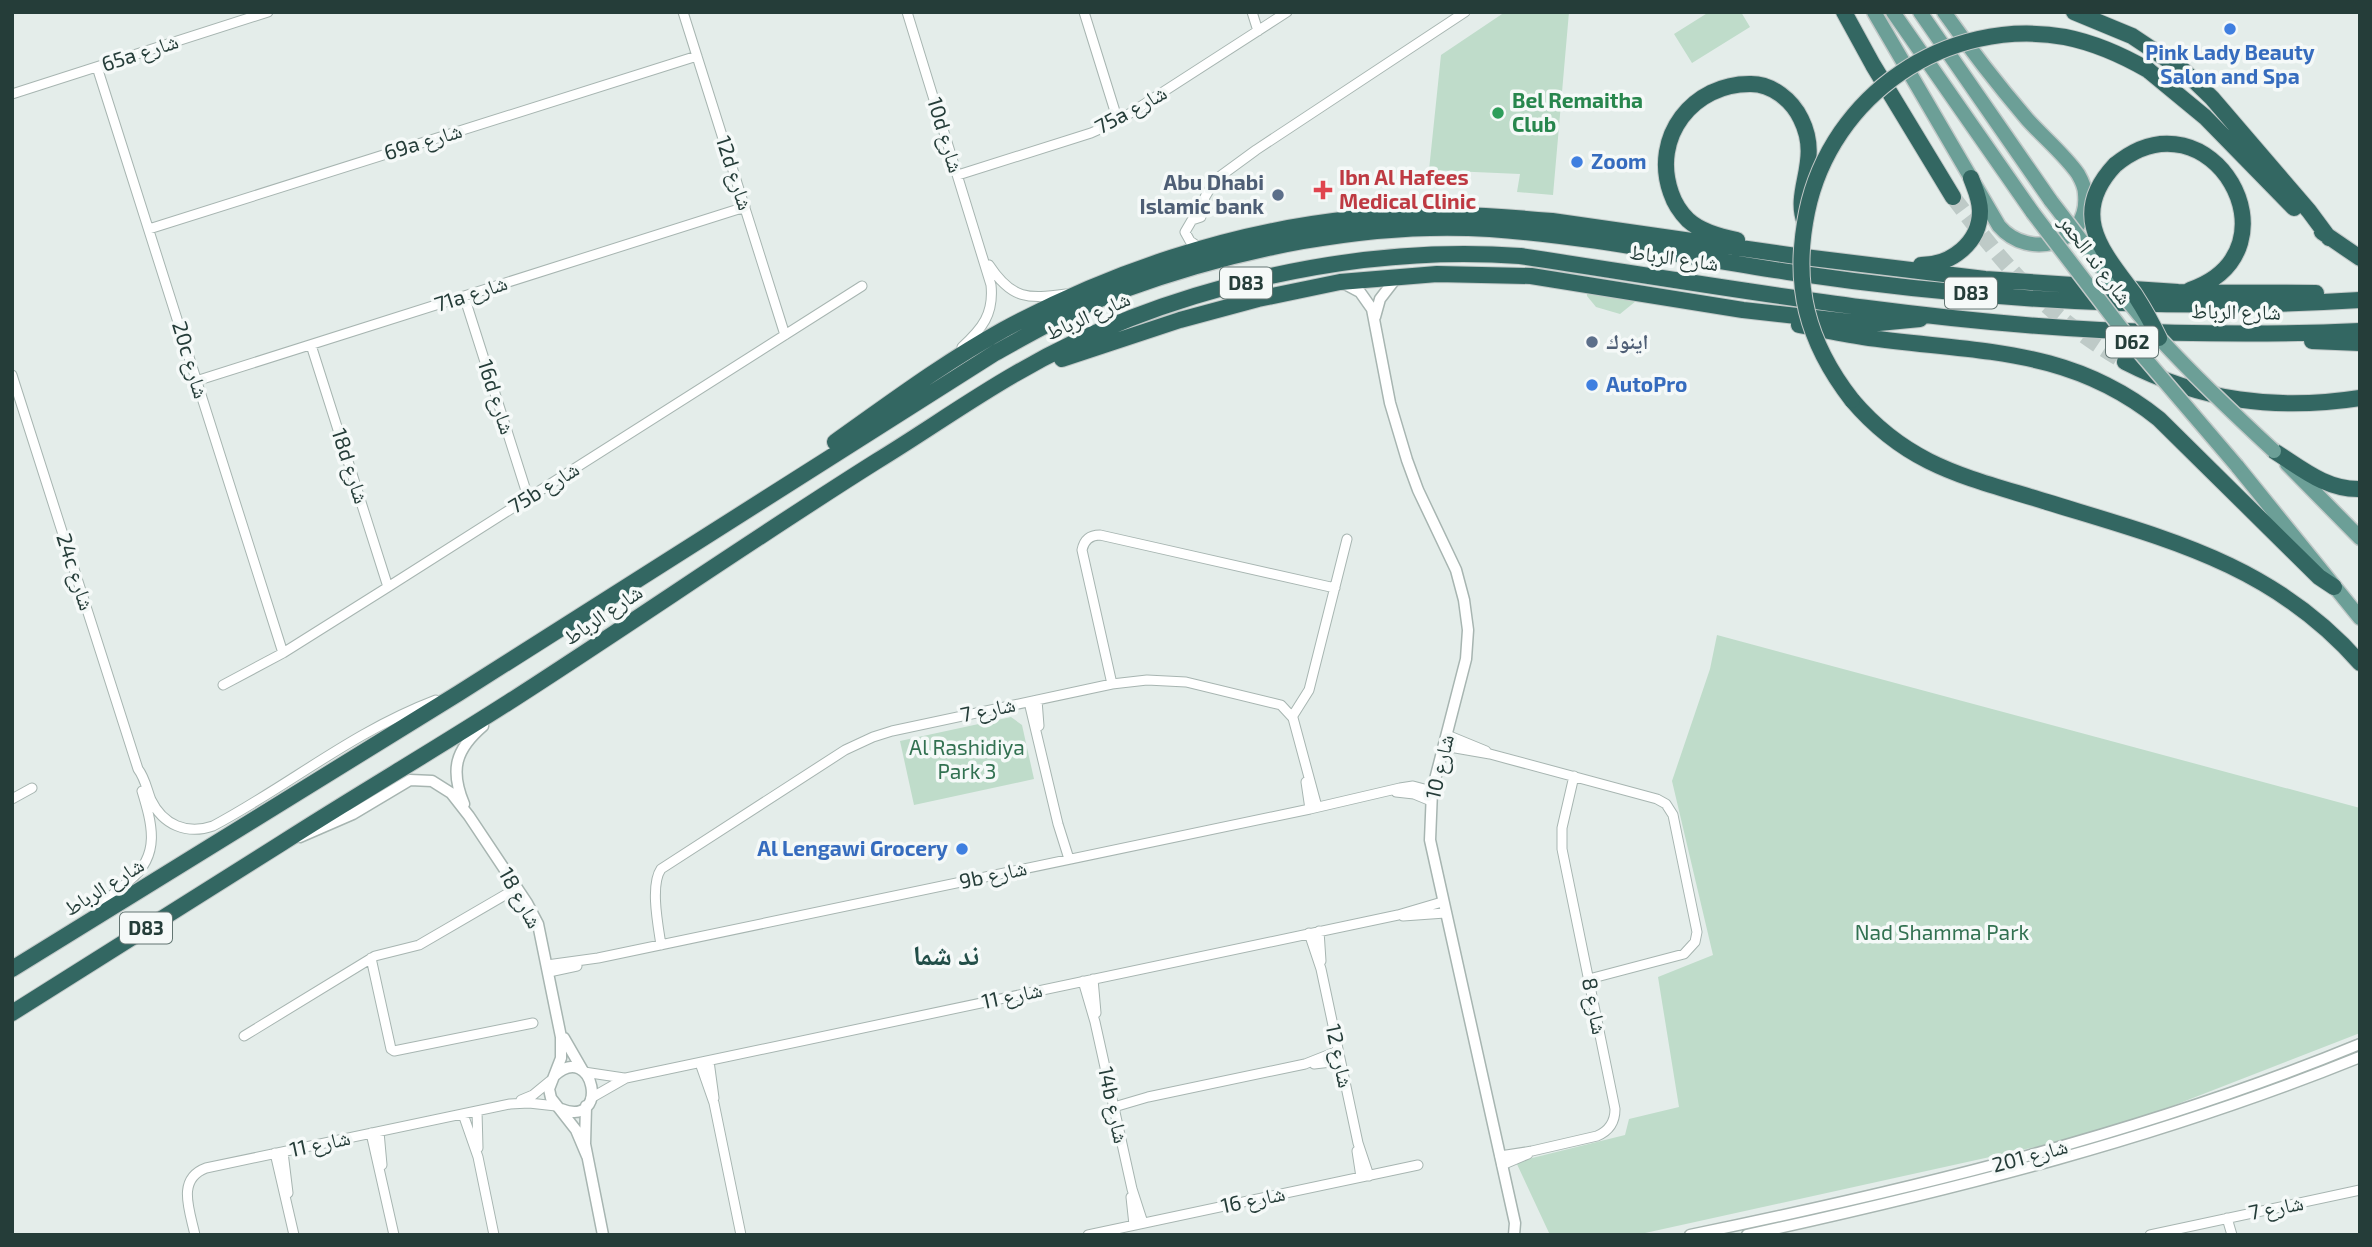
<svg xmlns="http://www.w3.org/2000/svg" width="2372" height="1247" viewBox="0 0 2372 1247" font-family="'Exo 2','Noto Naskh Arabic',sans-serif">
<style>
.green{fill:#bfdcca}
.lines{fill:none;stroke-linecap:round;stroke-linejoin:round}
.motorway-tunnel{stroke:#becac7;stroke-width:16;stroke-dasharray:16 8;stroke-linecap:butt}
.minor-casing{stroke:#a7b5b1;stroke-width:11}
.tertiary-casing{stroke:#a7b5b1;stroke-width:13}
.primary-casing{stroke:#c2c9c8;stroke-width:17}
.motorway-casing{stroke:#c2c9c8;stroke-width:18}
.minor{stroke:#fff;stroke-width:9}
.tertiary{stroke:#fff;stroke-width:10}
.primary{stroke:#6c9f97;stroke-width:14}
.motorway{stroke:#336762;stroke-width:16}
.primary-bridge-casing{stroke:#c2c9c8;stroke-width:17;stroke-linecap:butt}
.motorway-bridge-casing{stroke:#c2c9c8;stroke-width:18;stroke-linecap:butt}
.primary-bridge{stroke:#6c9f97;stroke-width:14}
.motorway-bridge{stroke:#336762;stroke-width:16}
.shop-dot{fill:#3f7fe0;stroke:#f5f9f8;stroke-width:2.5}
.leisure-dot{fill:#2e9e5b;stroke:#f5f9f8;stroke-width:2.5}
.health-dot{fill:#e0444e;stroke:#f5f9f8;stroke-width:2.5}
.service-dot{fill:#5c6f8a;stroke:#f5f9f8;stroke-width:2.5}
.labels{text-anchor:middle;stroke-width:7;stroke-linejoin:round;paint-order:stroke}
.shield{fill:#f5f9f8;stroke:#637572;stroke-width:2}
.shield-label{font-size:19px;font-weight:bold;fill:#253d39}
.street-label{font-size:21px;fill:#253d39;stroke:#f5f9f8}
.shop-label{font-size:21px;font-weight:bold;fill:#366cbe;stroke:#f5f9f8;text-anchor:start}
.leisure-label{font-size:21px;font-weight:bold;fill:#27864d;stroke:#f5f9f8;text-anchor:start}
.health-label{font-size:21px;font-weight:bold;fill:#be3a42;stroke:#f5f9f8;text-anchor:start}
.service-label{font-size:21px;font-weight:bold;fill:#4e5e75;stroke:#f5f9f8;text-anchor:end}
.park-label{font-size:21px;fill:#327151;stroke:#f5f9f8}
.district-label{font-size:28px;font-weight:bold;fill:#224e48;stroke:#f5f9f8}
</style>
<rect width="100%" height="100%" fill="#e4edea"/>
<path class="green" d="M 1505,12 L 1569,12 L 1553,195 L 1517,192 L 1520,174 L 1429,170 L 1441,55 Z
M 1709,12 L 1741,12 L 1750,27 L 1692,63 L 1674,34 Z
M 1587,293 L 1636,301 L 1620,314 L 1596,307 L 1587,296 Z
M 1717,635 L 2360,808 L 2360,1033 L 2108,1131 L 1636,1235 L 1550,1235 L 1516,1162 L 1625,1135 L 1629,1119 L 1679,1107 L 1658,977 L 1713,955 L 1672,781 L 1710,669 Z
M 1011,717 L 1022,725 L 1034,779 L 914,805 L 900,741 Z"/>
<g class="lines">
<path class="motorway-tunnel" d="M 1953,197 C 2008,270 2045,315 2125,362"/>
<g class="minor-casing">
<path id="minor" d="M 683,12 L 785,335
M 907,12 L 991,285 C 994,314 982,329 962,347
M 1084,12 L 1118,121
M 1252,12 L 1258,31
M 97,67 L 283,653
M 12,94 L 268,12
M 958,175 L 1091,133 L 1118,121 L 1287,12
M 149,229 L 697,56
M 1200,248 L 1190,241 L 1185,232 L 1192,220 L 1201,217 L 1205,197 L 1215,180 L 1256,150 L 1465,12
M 989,265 C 1012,300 1028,299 1066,294
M 464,296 L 528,497
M 311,345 L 388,587
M 12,375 L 138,769 C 145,778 147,790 151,800 C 163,825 187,835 213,826 C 290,785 352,732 436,700
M 196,381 L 745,207
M 1112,684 L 1082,550 C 1084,540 1090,535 1100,535 L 1335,588
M 223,685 L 283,653 L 388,587 L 862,286
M 1037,700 L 1039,726
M 1029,702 L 1058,824 L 1069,859
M 1292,717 L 1309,690 L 1347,539
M 1447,735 L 1486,751
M 1444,746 L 1490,754 L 1657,799 L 1666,804 L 1673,815 L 1697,932 L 1695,942 L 1684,954 L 1589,979
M 1306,782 L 1310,809
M 1396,792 L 1414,794 L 1431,801
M 12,799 L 32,788
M 95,913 C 104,900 117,891 130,880 C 161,855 152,824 142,791
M 1403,916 L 1445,913
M 1319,931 L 1321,961
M 1309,933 L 1321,969 L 1358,1143 L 1369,1176
M 661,945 C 658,925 650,885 661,869 L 845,750 L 873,737 L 892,731 L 1112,684 L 1147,680 L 1186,682 L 1281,705 L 1293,718 L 1317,807
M 371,958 L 391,1049 L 394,1051 L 533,1023
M 547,965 L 598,958 L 1310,809 L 1400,788 L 1413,786 L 1432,791
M 549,972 L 577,966
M 1093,979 L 1096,1013
M 1083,981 L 1095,1022 L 1132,1189 L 1143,1223
M 244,1036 L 375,956 L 419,945 L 517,888
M 709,1061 L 714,1098
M 700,1063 L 714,1103 L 741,1235
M 1314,1064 L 1340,1061
M 584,1072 L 624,1078
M 591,1098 L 626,1078 L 1398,915 L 1442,902
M 521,1100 L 533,1095 L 550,1081
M 1114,1107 L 1148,1097 L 1305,1064 L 1338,1051
M 477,1111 L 478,1148
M 463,1114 L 478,1157 L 494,1235
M 379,1132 L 382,1165
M 371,1133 L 394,1235
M 1357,1151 L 1361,1177
M 283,1152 L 288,1193
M 275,1153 L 294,1235
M 1500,1156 L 1532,1151 L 1597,1136 C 1609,1131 1615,1122 1615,1109 L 1562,849 L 1562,828 L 1574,776
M 1502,1165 L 1528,1154
M 1131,1197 L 1134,1225
M 2227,1218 L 2232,1235
M 195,1235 C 190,1211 176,1179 206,1168 L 510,1104 L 529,1103 L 556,1106
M 1088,1235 L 1418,1165
M 2150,1235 L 2360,1190"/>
</g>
<g class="tertiary-casing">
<path id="tertiary" d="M 1343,283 L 1360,292 L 1372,309 L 1390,403 L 1407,460 L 1418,490 L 1456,570 L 1464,600 L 1468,630 L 1466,659 L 1432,791 L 1430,840 L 1515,1223 L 1514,1235
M 1375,317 L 1380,299 L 1397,277
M 464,804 C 450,770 455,750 483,726
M 300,837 L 353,814 L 410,780 L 432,781 L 451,793 L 469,816 L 527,903 L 538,924 L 561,1037 L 561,1058 L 549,1089 L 551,1098 L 576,1130 L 587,1156
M 564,1038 L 583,1071
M 554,1076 C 594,1039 611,1129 561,1109
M 586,1106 L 585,1144 L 603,1235
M 1690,1235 C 1918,1188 2144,1133 2360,1044
M 1747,1235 C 1957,1189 2160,1138 2360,1057"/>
</g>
<g class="primary-casing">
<path id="primary" d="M 1874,12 L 1999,226 C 2029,261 2090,244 2085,194 C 2085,187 2082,181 2078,174 C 2064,154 2043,137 2027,119 C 1998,85 1970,49 1944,12
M 1893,12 L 2033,213
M 1920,12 L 2051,201
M 2287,464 L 2360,538
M 2237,466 L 2360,618"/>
</g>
<g class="motorway-casing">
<path id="motorway" d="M 1844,12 L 1873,65 L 1953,197
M 2074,12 L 2132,36 L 2183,70 L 2212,98 L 2309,211 L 2329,238
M 2148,70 L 2205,117 L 2294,208
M 2115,165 C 2210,86 2305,250 2190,290
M 2322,232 L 2360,258
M 1737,240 C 1721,237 1700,231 1688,220 C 1681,213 1674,202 1671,193 C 1651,137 1693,83 1751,84 C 1772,84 1792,100 1801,119 C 1822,161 1792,190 1805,223
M 1921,265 C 1951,265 1980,243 1980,211 C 1980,199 1975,189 1971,178
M 1799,325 C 1820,329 1841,334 1863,337 C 1973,353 2067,345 2159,419 L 2319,577 L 2334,587
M 2312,341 L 2360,343
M 1062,359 L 1180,320 L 1258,299 L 1340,282 L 1437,274 L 1531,276 L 1743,310 L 1868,324 L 1920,319
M 2125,362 C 2201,401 2276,411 2360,398
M 1852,400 C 1909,467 1967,477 2047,502 C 2167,539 2273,564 2360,663
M 835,442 C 890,403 945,362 1003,330 C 1110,272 1230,232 1350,219 C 1417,211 1485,215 1552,221 L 1796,256 L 1985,279 L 2178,292 L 2316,293
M 2274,451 C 2301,468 2326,490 2360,489
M 12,969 L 459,693 L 995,353 C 1035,331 1077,307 1120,291 C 1236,249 1367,221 1490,229 C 1590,236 1689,257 1788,272 C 1977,300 2169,312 2360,300
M 12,1013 C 102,956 192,899 282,843 C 357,795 434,750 509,702 C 632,623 753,539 877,461 C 923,433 968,401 1015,374 C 1160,289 1353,244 1520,256 C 1712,285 1905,320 2100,330 C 2186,334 2273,335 2360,331"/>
</g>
<use href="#minor" class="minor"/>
<use href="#tertiary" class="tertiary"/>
<use href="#primary" class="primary"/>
<use href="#motorway" class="motorway"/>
<g class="primary-bridge-casing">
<path id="primary-bridge" d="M 2051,201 C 2087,247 2121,296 2160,339 C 2196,378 2235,415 2274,451
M 2033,213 L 2137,349 L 2237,466"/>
</g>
<g class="motorway-bridge-casing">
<path id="motorway-bridge" d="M 2115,165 C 2068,215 2103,252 2135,295 C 2144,309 2152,323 2159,338
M 1852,400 C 1807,342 1792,285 1807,212 C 1831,95 1947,16 2065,37 C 2095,43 2122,55 2148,70"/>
</g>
<use href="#primary-bridge" class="primary-bridge"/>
<use href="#motorway-bridge" class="motorway-bridge"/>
</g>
<g class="shop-dot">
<circle cx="2230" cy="29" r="7"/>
<circle cx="1577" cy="162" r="7"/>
<circle cx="1592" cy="385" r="7"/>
<circle cx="962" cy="849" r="7"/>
</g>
<circle class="leisure-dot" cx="1498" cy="113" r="7"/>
<path class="health-dot" d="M1319.5 179.5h7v7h7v7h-7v7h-7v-7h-7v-7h7z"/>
<g class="service-dot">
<circle cx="1278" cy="195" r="7"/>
<circle cx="1592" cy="342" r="7"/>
</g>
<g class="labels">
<g class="shield">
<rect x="1220" y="267.5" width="52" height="31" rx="5"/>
<rect x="1945" y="277.5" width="52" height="31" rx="5"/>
<rect x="2106" y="326.5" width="52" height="31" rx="5"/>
<rect x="120" y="912.5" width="52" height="31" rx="5"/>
</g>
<g class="shield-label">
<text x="1246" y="290">D83</text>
<text x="1971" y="300">D83</text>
<text x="2132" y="349">D62</text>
<text x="146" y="935">D83</text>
</g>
<g class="street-label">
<text transform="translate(140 53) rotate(-18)" y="7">65a شارع</text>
<text transform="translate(1131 110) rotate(-29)" y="7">75a شارع</text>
<text transform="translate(945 135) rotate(73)" y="7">10d شارع</text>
<text transform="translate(423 142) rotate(-17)" y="7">69a شارع</text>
<text transform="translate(734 173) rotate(72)" y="7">12d شارع</text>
<text transform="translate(1674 258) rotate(8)" y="7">شارع الرباط</text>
<text transform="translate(2095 260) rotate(53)" y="7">شارع ند الحمر</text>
<text transform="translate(471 294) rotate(-18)" y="7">71a شارع</text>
<text transform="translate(2236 312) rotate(1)" y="7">شارع الرباط</text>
<text transform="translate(1088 316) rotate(-24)" y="7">شارع الرباط</text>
<text transform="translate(190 360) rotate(73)" y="7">20c شارع</text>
<text transform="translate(496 397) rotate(72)" y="7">16d شارع</text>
<text transform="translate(350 466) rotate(72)" y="7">18d شارع</text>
<text transform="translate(544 488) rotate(-32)" y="7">75b شارع</text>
<text transform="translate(75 572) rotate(72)" y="7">24c شارع</text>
<text transform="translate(603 615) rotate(-34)" y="7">شارع الرباط</text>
<text transform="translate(988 710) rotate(-12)" y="7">شارع 7</text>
<text transform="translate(1440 767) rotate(-77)" y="7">شارع 10</text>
<text transform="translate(993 875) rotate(-12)" y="7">9b شارع</text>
<text transform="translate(104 887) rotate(-32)" y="7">شارع الرباط</text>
<text transform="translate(520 898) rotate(61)" y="7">شارع 18</text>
<text transform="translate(1012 996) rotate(-12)" y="7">شارع 11</text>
<text transform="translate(1594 1006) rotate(79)" y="7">شارع 8</text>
<text transform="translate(1339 1056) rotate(78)" y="7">شارع 12</text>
<text transform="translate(1113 1105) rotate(78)" y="7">14b شارع</text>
<text transform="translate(320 1144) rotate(-12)" y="7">شارع 11</text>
<text transform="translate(2030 1156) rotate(-15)" y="7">شارع 201</text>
<text transform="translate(1253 1200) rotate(-12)" y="7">شارع 16</text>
<text transform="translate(2276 1208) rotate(-11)" y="7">شارع 7</text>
</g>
<g class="shop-label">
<text x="2230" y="60" text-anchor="middle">Pink Lady Beauty<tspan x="2230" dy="24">Salon and Spa</tspan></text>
<text x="1591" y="169">Zoom</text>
<text x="1606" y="392">AutoPro</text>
<text x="948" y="856" text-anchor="end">Al Lengawi Grocery</text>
</g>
<g class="leisure-label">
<text x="1512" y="108">Bel Remaitha<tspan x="1512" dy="24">Club</tspan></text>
</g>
<g class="health-label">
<text x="1339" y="185">Ibn Al Hafees<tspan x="1339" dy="24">Medical Clinic</tspan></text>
</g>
<g class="service-label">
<text x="1264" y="190">Abu Dhabi<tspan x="1264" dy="24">Islamic bank</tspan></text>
<text x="1606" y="349" text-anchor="start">اينوك</text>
</g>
<g class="park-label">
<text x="967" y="755">Al Rashidiya<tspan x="967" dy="24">Park 3</tspan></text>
<text x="1942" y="940">Nad Shamma Park</text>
</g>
<g class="district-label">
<text x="946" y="965">ند شما</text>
</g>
</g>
<rect width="2372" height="1247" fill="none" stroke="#253d39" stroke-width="28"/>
</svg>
